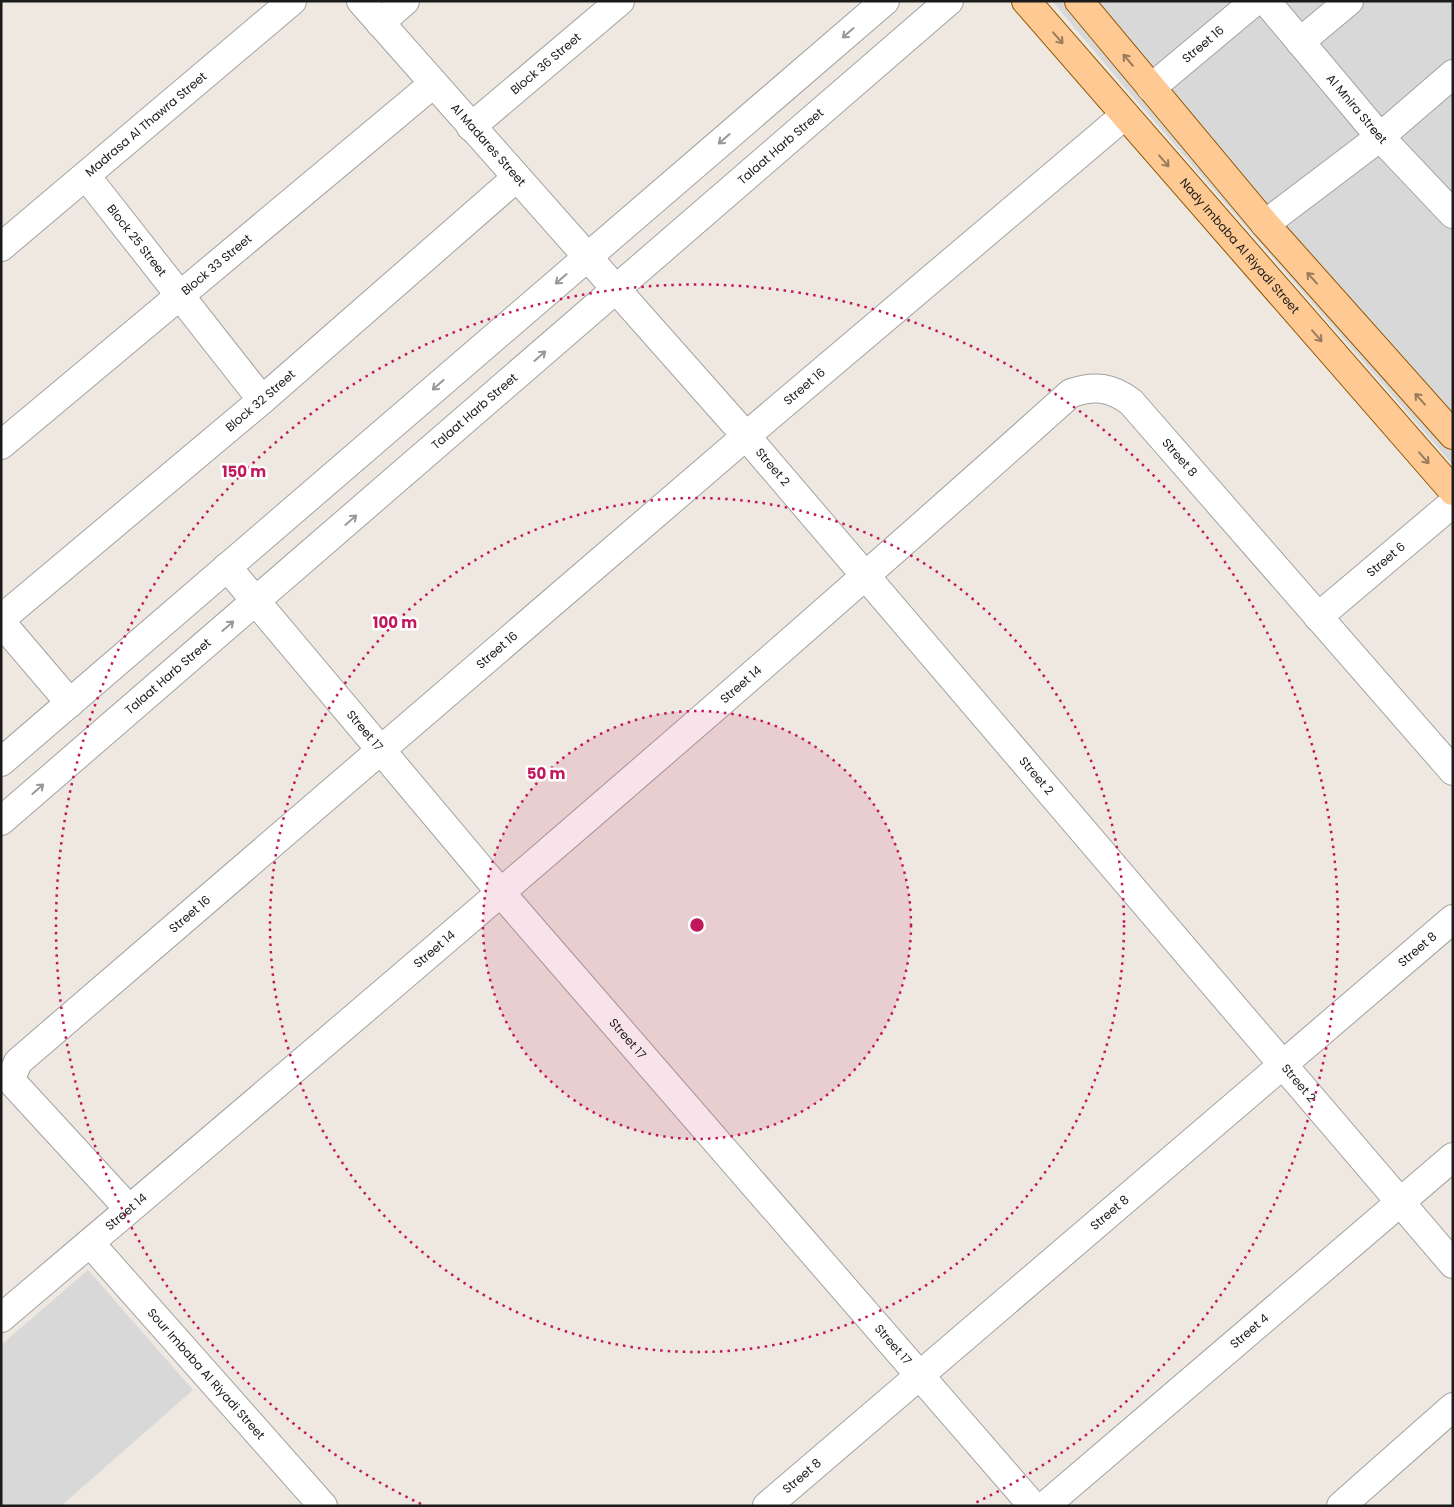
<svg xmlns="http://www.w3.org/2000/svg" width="1454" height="1507" viewBox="0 0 1454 1507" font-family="Poppins,sans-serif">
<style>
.residential{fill:#d9d8d8}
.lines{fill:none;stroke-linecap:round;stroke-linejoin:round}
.minor-casing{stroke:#a2a2a2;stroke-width:30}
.major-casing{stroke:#925700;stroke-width:30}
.minor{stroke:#fff;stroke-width:28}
.major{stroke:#ffc993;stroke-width:28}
.oneway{stroke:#989898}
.oneway2{stroke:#987b5d}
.ring{fill:none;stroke:#c2185b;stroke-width:2.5;stroke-dasharray:2.5 5}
.labels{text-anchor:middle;stroke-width:5;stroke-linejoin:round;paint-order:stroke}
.street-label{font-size:12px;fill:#1b1b1b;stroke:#fff}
.centre{fill:#c2185b;stroke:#fff;stroke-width:2.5}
.ring-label{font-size:15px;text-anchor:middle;font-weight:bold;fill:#c2185b;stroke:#fff;stroke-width:5;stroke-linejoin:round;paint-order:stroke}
</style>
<rect width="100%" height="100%" fill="#eee8e0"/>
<path class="residential" d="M 1052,1 L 1453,1 L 1453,465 L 1120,82 Z
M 88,1270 L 193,1390 L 61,1506 L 1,1506 L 1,1345 Z"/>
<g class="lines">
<g class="minor-casing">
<g id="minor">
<path id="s1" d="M 361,1 L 746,436 L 1453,1264"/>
<path id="s2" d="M 1266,1 L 1380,137 L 1453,214"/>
<path d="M 380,23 L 405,1"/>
<path d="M 1300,42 L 1349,1"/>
<path id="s3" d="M 1151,88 L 1255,1"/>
<path id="s4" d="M 471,127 L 620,1"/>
<path id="s5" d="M 86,176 L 262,400"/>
<path d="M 1265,224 L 1380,137 L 1453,74"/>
<path id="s6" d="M 1,247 L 292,1"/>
<path id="s7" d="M 1,445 L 433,84"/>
<path id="s8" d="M 227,567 L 501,893 L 1033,1506"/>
<path id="s9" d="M 1318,617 L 1453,503"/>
<path id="s10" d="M 1,619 L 262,400 L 516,178"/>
<path d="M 1,622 L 70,703"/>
<path d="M 1,762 L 885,1"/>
<path id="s11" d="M 1,821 L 949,1"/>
<path id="s12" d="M 129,1209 L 14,1084 L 12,1076 L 18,1062 L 746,436 L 1125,115"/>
<path id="s13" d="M 90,1243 L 323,1506"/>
<path id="s14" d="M 1,1318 C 361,1013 720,708 1071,393 C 1095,385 1111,387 1131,402 L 1453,771"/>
<path id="s15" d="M 767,1506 L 1453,919"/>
<path id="s16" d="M 1045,1506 L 1453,1157"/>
<path d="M 1341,1506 L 1453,1407"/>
</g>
</g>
<g class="major-casing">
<g id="major">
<path id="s17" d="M 1026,1 L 1453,491"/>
<path d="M 1079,1 L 1265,224 L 1453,435"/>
</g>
</g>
<use href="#minor" class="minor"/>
<use href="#major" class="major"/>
</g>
<defs><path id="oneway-shaft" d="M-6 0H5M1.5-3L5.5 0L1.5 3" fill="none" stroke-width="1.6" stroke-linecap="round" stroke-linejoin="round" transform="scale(1.25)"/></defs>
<g class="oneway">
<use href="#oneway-shaft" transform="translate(848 33) rotate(139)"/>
<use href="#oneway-shaft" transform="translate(724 139) rotate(139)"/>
<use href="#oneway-shaft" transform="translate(561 279) rotate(139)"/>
<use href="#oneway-shaft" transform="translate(540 356) rotate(-41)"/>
<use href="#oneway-shaft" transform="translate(438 385) rotate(139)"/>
<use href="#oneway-shaft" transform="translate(351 520) rotate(-41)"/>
<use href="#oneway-shaft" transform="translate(228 626) rotate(-41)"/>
<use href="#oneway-shaft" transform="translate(38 789) rotate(-41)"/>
</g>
<g class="oneway2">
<use href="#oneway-shaft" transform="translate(1058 38) rotate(49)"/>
<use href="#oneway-shaft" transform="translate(1128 60) rotate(-130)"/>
<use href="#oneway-shaft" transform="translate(1164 161) rotate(49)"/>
<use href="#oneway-shaft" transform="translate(1312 278) rotate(-132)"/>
<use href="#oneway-shaft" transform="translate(1317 336) rotate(49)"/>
<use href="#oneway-shaft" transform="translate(1420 399) rotate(-132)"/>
<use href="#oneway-shaft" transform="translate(1424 458) rotate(49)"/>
</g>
<circle cx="697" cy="925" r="214" fill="#c2185b" fill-opacity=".12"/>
<g class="ring">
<circle cx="697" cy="925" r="214"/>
<circle cx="697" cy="925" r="427"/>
<path d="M421 1504A641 641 0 1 1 973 1504"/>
</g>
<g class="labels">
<g class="street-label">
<text dy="4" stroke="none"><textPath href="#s3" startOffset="68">Street 16</textPath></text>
<text dy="4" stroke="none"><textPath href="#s4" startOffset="98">Block 36 Street</textPath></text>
<text dy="4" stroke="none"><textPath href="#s2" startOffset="141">Al Mnira Street</textPath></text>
<text dy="4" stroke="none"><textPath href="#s6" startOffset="190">Madrasa Al Thawra Street</textPath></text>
<text dy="4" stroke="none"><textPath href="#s1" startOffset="192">Al Madares Street</textPath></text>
<text dy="4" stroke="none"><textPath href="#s11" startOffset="1031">Talaat Harb Street</textPath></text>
<text dy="4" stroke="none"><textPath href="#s5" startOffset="82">Block 25 Street</textPath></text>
<text dy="4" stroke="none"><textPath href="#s17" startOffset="325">Nady Imbaba Al Riyadi Street</textPath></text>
<text dy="4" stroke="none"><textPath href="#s7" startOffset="281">Block 33 Street</textPath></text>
<text dy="4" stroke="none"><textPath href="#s12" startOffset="1230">Street 16</textPath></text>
<text dy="4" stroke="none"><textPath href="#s10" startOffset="339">Block 32 Street</textPath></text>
<text dy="4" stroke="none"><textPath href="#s11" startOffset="626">Talaat Harb Street</textPath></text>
<text dy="4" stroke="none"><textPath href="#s14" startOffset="1552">Street 8</textPath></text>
<text dy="4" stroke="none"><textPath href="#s1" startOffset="622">Street 2</textPath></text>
<text dy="4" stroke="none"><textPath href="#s9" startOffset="89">Street 6</textPath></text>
<text dy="4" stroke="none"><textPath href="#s12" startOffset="825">Street 16</textPath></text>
<text dy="4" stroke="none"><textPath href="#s11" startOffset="221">Talaat Harb Street</textPath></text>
<text dy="4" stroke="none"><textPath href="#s14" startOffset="974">Street 14</textPath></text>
<text dy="4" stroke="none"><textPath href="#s8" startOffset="214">Street 17</textPath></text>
<text dy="4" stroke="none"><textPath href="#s1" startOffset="1028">Street 2</textPath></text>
<text dy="4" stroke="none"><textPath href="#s12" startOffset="420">Street 16</textPath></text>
<text dy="4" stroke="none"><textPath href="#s14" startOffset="569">Street 14</textPath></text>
<text dy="4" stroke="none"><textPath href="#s15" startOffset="856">Street 8</textPath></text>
<text dy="4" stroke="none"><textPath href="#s8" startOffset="619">Street 17</textPath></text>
<text dy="4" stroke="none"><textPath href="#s1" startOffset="1432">Street 2</textPath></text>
<text dy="4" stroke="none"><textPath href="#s14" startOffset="164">Street 14</textPath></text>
<text dy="4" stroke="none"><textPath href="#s15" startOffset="451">Street 8</textPath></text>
<text dy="4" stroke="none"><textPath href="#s16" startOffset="269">Street 4</textPath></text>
<text dy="4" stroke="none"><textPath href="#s8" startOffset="1024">Street 17</textPath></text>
<text dy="4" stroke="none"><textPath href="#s13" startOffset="175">Sour Imbaba Al Riyadi Street</textPath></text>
<text dy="4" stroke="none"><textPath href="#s15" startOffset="46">Street 8</textPath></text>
</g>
</g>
<circle cx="697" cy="925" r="8" class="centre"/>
<g class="ring-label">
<text x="244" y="477">150 m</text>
<text x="395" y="628">100 m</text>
<text x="546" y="779">50 m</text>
</g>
<rect width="1454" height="1507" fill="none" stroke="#1b1b1b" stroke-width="5"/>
</svg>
